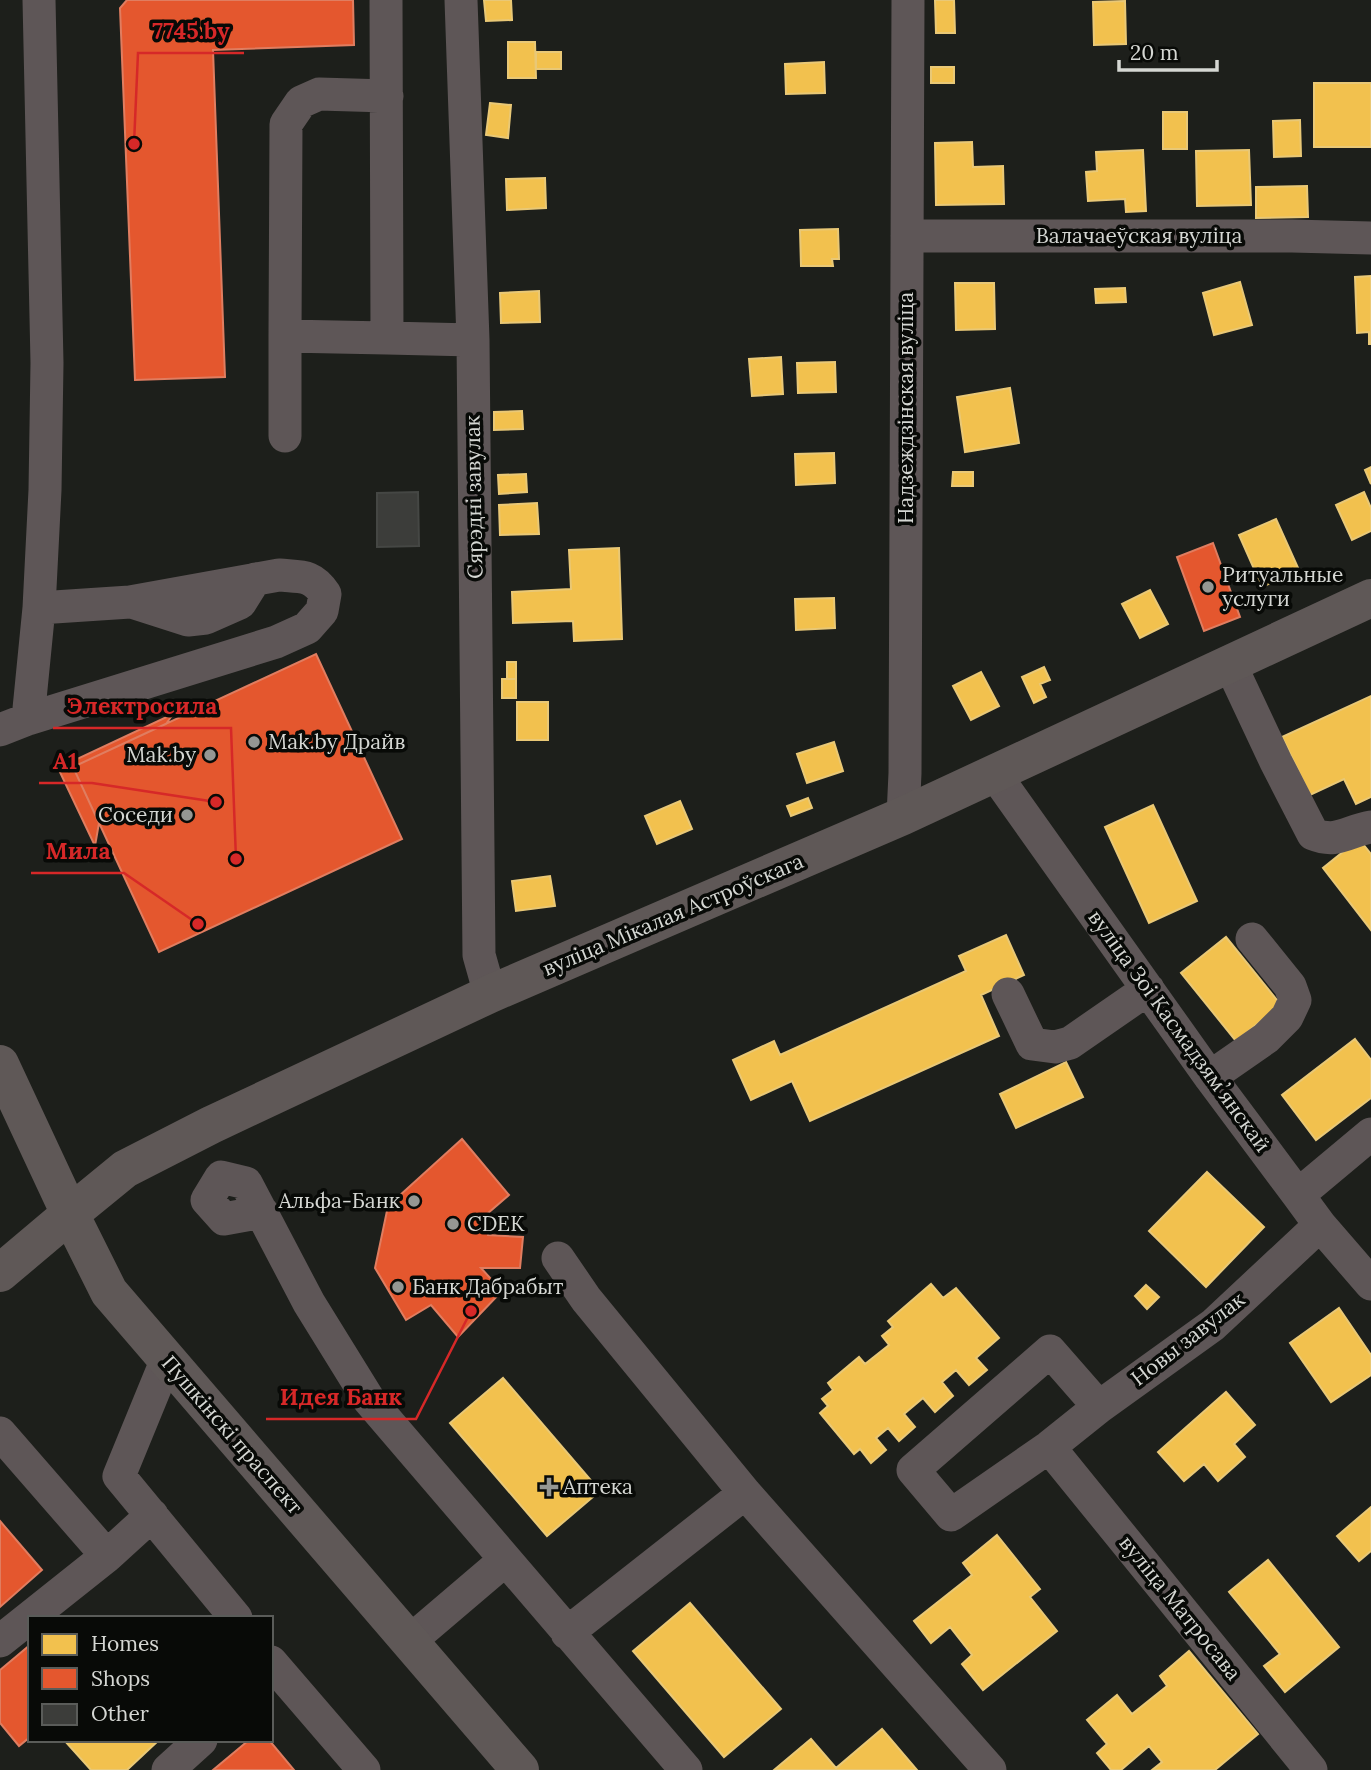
<svg xmlns="http://www.w3.org/2000/svg" width="1371" height="1770" viewBox="0 0 1371 1770" font-family="Lora,serif">
<style>
.homes{fill:#f2c14e;stroke:#e9c876;stroke-width:2}
.shops{fill:#e4572e;stroke:#e07d60;stroke-width:2}
.building{fill:#3c3d3a;stroke:#454744;stroke-width:2}
.lines{fill:none;stroke-linecap:round;stroke-linejoin:round}
.minor{stroke:#5e5657;stroke-width:33}
.major{stroke:#5f5857;stroke-width:38}
.poi-dot{fill:#959793;stroke:#080a07;stroke-width:2.5}
.labels{text-anchor:middle;stroke-width:7;stroke-linejoin:round;paint-order:stroke}
.street-label{font-size:21px;fill:#d5d7d3;stroke:#080a07}
.poi-label{font-size:21px;fill:#d5d7d3;stroke:#080a07;text-anchor:start}
.leader{fill:none;stroke:#d62828;stroke-width:2.5}
.callout-dot{fill:#d62828;stroke:#080a07;stroke-width:2.5}
.callout-label{font-size:23px;text-anchor:middle;font-weight:bold;fill:#d62828;stroke:#080a07;stroke-width:7;stroke-linejoin:round;paint-order:stroke}
</style>
<rect width="100%" height="100%" fill="#1d1f1b"/>
<path class="homes" d="M 484,0 L 511,0 L 512,20 L 486,21 Z
M 935,0 L 954,0 L 955,33 L 936,33 Z
M 1125,1 L 1126,44 L 1094,45 L 1093,2 Z
M 508,42 L 535,42 L 536,78 L 508,78 Z
M 536,52 L 561,52 L 561,69 L 536,69 Z
M 824,62 L 825,93 L 786,94 L 785,64 Z
M 931,67 L 954,67 L 954,83 L 931,83 Z
M 1314,83 L 1371,83 L 1371,147 L 1314,147 Z
M 490,103 L 511,105 L 508,138 L 486,135 Z
M 1163,112 L 1187,112 L 1187,149 L 1163,149 Z
M 1300,120 L 1301,156 L 1274,157 L 1273,121 Z
M 972,142 L 973,167 L 1003,166 L 1004,204 L 936,205 L 935,143 Z
M 1143,150 L 1146,211 L 1126,212 L 1125,199 L 1088,201 L 1086,172 L 1097,171 L 1096,152 Z
M 1249,150 L 1251,205 L 1197,206 L 1196,151 Z
M 545,178 L 546,208 L 507,210 L 506,179 Z
M 1307,186 L 1308,217 L 1256,218 L 1256,187 Z
M 838,229 L 839,259 L 832,259 L 833,266 L 801,266 L 800,230 Z
M 1371,276 L 1371,344 L 1369,344 L 1369,332 L 1357,333 L 1355,277 Z
M 1240,282 L 1252,325 L 1214,335 L 1203,293 Z
M 955,283 L 994,283 L 995,329 L 956,330 Z
M 1125,288 L 1126,302 L 1096,303 L 1095,289 Z
M 539,291 L 540,322 L 501,323 L 500,293 Z
M 781,357 L 783,394 L 752,396 L 749,359 Z
M 835,362 L 836,392 L 798,393 L 797,363 Z
M 1010,388 L 1019,443 L 965,452 L 957,397 Z
M 522,411 L 523,429 L 494,430 L 494,412 Z
M 834,453 L 835,483 L 796,485 L 795,454 Z
M 1371,467 L 1371,484 L 1365,470 Z
M 953,472 L 973,472 L 973,486 L 952,486 Z
M 526,474 L 527,492 L 499,494 L 498,475 Z
M 1364,492 L 1371,508 L 1371,531 L 1352,540 L 1336,505 Z
M 537,503 L 539,534 L 500,535 L 499,505 Z
M 1276,519 L 1299,570 L 1262,587 L 1239,535 Z
M 619,548 L 622,639 L 574,641 L 573,621 L 513,623 L 512,592 L 571,589 L 569,550 Z
M 1150,590 L 1168,624 L 1140,638 L 1122,604 Z
M 834,598 L 835,628 L 796,630 L 795,599 Z
M 507,662 L 516,662 L 516,679 L 507,679 Z
M 1044,667 L 1050,680 L 1040,684 L 1046,697 L 1034,703 L 1022,677 Z
M 981,672 L 999,706 L 971,720 L 953,686 Z
M 502,679 L 516,679 L 516,698 L 502,698 Z
M 1371,696 L 1371,797 L 1356,804 L 1344,779 L 1310,795 L 1282,737 Z
M 517,702 L 548,702 L 548,740 L 517,740 Z
M 834,742 L 843,771 L 807,783 L 797,754 Z
M 808,798 L 812,808 L 791,816 L 787,806 Z
M 680,801 L 692,829 L 657,844 L 645,816 Z
M 1153,805 L 1197,901 L 1149,923 L 1105,827 Z
M 1359,839 L 1371,854 L 1371,930 L 1323,868 Z
M 550,876 L 555,906 L 516,911 L 512,881 Z
M 1006,935 L 1024,975 L 981,995 L 999,1036 L 810,1121 L 792,1081 L 751,1100 L 733,1060 L 774,1041 L 780,1055 L 966,971 L 959,956 Z
M 1226,937 L 1281,1005 L 1236,1041 L 1181,973 Z
M 1355,1039 L 1371,1060 L 1371,1098 L 1316,1140 L 1282,1095 Z
M 1066,1062 L 1083,1097 L 1016,1128 L 1000,1094 Z
M 1207,1172 L 1264,1227 L 1206,1287 L 1149,1231 Z
M 931,1284 L 943,1298 L 956,1288 L 999,1338 L 976,1358 L 987,1370 L 969,1385 L 956,1370 L 942,1382 L 953,1396 L 935,1412 L 923,1398 L 904,1414 L 915,1427 L 899,1441 L 888,1428 L 876,1438 L 886,1450 L 871,1463 L 860,1449 L 854,1454 L 820,1413 L 828,1406 L 822,1399 L 833,1390 L 828,1383 L 859,1357 L 865,1364 L 889,1345 L 882,1336 L 893,1327 L 888,1321 Z
M 1146,1285 L 1159,1297 L 1147,1309 L 1135,1296 Z
M 1339,1308 L 1371,1355 L 1371,1375 L 1331,1402 L 1290,1343 Z
M 503,1378 L 600,1491 L 547,1536 L 450,1423 Z
M 1226,1392 L 1255,1425 L 1234,1444 L 1245,1457 L 1218,1481 L 1204,1464 L 1184,1481 L 1158,1452 Z
M 1371,1507 L 1371,1551 L 1359,1561 L 1337,1536 Z
M 997,1535 L 1040,1589 L 1030,1597 L 1057,1631 L 983,1690 L 962,1664 L 972,1655 L 950,1627 L 931,1643 L 914,1621 L 972,1575 L 963,1563 Z
M 1268,1560 L 1339,1647 L 1285,1692 L 1264,1666 L 1280,1654 L 1229,1592 Z
M 690,1603 L 781,1709 L 724,1757 L 633,1651 Z
M 1189,1651 L 1258,1734 L 1215,1770 L 1152,1770 L 1162,1762 L 1149,1746 L 1121,1770 L 1111,1770 L 1097,1753 L 1107,1744 L 1087,1720 L 1117,1695 L 1132,1714 L 1167,1686 L 1160,1676 Z
M 882,1729 L 917,1770 L 774,1770 L 811,1739 L 836,1768 Z
M 64,1740 L 159,1740 L 127,1770 L 91,1770 Z"/>
<path class="shops" d="M 127,0 L 353,0 L 354,45 L 213,50 L 225,377 L 135,380 L 120,8 Z
M 1213,543 L 1240,617 L 1204,631 L 1177,557 Z
M 316,654 L 402,839 L 159,952 L 73,767 Z
M 173,714 L 166,724 L 73,767 L 99,823 L 95,846 L 58,768 Z
M 462,1139 L 509,1195 L 487,1214 L 488,1235 L 523,1237 L 520,1268 L 481,1268 L 502,1291 L 458,1337 L 431,1305 L 406,1320 L 375,1268 L 388,1206 Z
M 0,1521 L 42,1570 L 0,1607 Z
M 30,1645 L 30,1737 L 19,1746 L 0,1723 L 0,1670 Z
M 249,1740 L 269,1740 L 294,1770 L 213,1770 Z"/>
<path class="building" d="M 418,492 L 419,546 L 377,547 L 377,493 Z"/>
<g class="lines">
<path class="minor" d="M 386,0 L 387,338 L 473,340
M 461,0 L 473,340 L 479,955 L 490,994
M 387,96 L 319,94 L 301,102 L 286,124 L 285,336 L 387,338
M 907,236 L 1292,236 L 1371,238
M 285,336 L 285,436
M 135,603 L 188,620 L 206,618 L 240,603 L 255,579
M 1230,664 L 1276,762 L 1313,834 C 1338,844 1347,831 1371,827
M 28,719 L 276,642 L 307,628 L 322,611 L 325,594 C 312,574 301,577 279,575 L 130,602 L 39,608
M 0,730 L 28,719 L 39,608 L 45,490 L 47,363 L 39,0
M 994,773 L 1210,1077 L 1298,1195 L 1320,1225 L 1371,1284
M 903,816 L 905,773 L 908,0
M 1008,994 L 1032,1044 L 1055,1047 L 1070,1043 L 1148,989
M 1210,1077 L 1266,1038 L 1287,1017 L 1295,1000 L 1290,986 L 1252,939
M 1298,1195 L 1371,1134
M 262,1212 L 224,1219 L 207,1200 L 221,1177 L 246,1183 L 309,1303 L 369,1400 L 686,1770
M 558,1258 L 586,1299 L 745,1493 L 990,1770
M 167,1359 L 119,1476 L 236,1618
M 1099,1407 L 1050,1351 L 913,1470 L 951,1515 L 1049,1447 L 1099,1407 L 1213,1325 L 1320,1225
M 0,1433 L 107,1556
M 1049,1447 L 1311,1770
M 567,1633 L 745,1493
M 0,1641 L 107,1556 L 152,1515
M 410,1641 L 505,1560
M 271,1662 L 364,1770
M 168,1770 L 201,1740"/>
<path class="major" d="M 0,1064 L 70,1214 L 109,1292 L 520,1770
M 0,1273 L 70,1214 L 125,1169 L 211,1125 L 490,994 L 903,816 L 1371,598"/>
</g>
<g class="poi-dot">
<circle cx="1208" cy="587" r="7"/>
<circle cx="254" cy="742" r="7"/>
<circle cx="210" cy="755" r="7"/>
<circle cx="187" cy="815" r="7"/>
<circle cx="414" cy="1201" r="7"/>
<circle cx="453" cy="1224" r="7"/>
<circle cx="398" cy="1287" r="7"/>
<path d="M545.5 1476.5h7v7h7v7h-7v7h-7v-7h-7v-7h7z"/>
</g>
<g class="labels">
<g class="street-label">
<text x="1139" y="243">Валачаеўская вуліца</text>
<text transform="translate(906 408) rotate(-90)" y="7">Надзеждзінская вуліца</text>
<text transform="translate(474 497) rotate(-91)" y="7">Сярэдні завулак</text>
<text transform="translate(673 915) rotate(-23)" y="7">вуліца Мікалая Астроўскага</text>
<text transform="translate(1179 1031) rotate(54)" y="7">вуліца Зоі Касмадзямʼянскай</text>
<text transform="translate(1188 1339) rotate(-38)" y="7">Новы завулак</text>
<text transform="translate(232 1435) rotate(49)" y="7">Пушкінскі праспект</text>
<text transform="translate(1180 1608) rotate(51)" y="7">вуліца Матросава</text>
</g>
<g class="poi-label">
<text x="1222" y="582">Ритуальные<tspan x="1222" dy="24">услуги</tspan></text>
<text x="268" y="749">Маk.by Драйв</text>
<text x="196" y="762" text-anchor="end">Mak.by</text>
<text x="173" y="822" text-anchor="end">Соседи</text>
<text x="400" y="1208" text-anchor="end">Альфа-Банк</text>
<text x="467" y="1231">CDEK</text>
<text x="412" y="1294">Банк Дабрабыт</text>
<text x="563" y="1494">Аптека</text>
</g>
</g>
<path class="leader" d="M134 144L138 53H244M236 859L231 728H53M216 802L92 783H39M198 924L124 873H31M471 1311L416 1419H266"/>
<g class="callout-dot">
<circle cx="134" cy="144" r="7"/>
<circle cx="236" cy="859" r="7"/>
<circle cx="216" cy="802" r="7"/>
<circle cx="198" cy="924" r="7"/>
<circle cx="471" cy="1311" r="7"/>
</g>
<g class="callout-label">
<text x="191" y="39">7745.by</text>
<text x="142" y="714">Электросила</text>
<text x="65" y="769">A1</text>
<text x="78" y="859">Мила</text>
<text x="341" y="1405">Идея Банк</text>
</g>
<rect x="28" y="1616" width="245" height="126" fill="#080a07" stroke="#5a5c59" stroke-width="2"/>
<rect x="42" y="1634" width="35" height="21" fill="#f2c14e" stroke="#5a5c59" stroke-width="2"/>
<text x="91" y="1651" font-size="21" fill="#d5d7d3">Homes</text>
<rect x="42" y="1668" width="35" height="21" fill="#e4572e" stroke="#5a5c59" stroke-width="2"/>
<text x="91" y="1686" font-size="21" fill="#d5d7d3">Shops</text>
<rect x="42" y="1704" width="35" height="21" fill="#3c3d3a" stroke="#5a5c59" stroke-width="2"/>
<text x="91" y="1721" font-size="21" fill="#d5d7d3">Other</text>
<path d="M1119 60v10h98v-10" fill="none" stroke="#d5d7d3" stroke-width="3.5"/>
<text x="1130" y="60" font-size="21" fill="#d5d7d3" stroke="#080a07" stroke-width="5" paint-order="stroke">20 m</text>
</svg>
